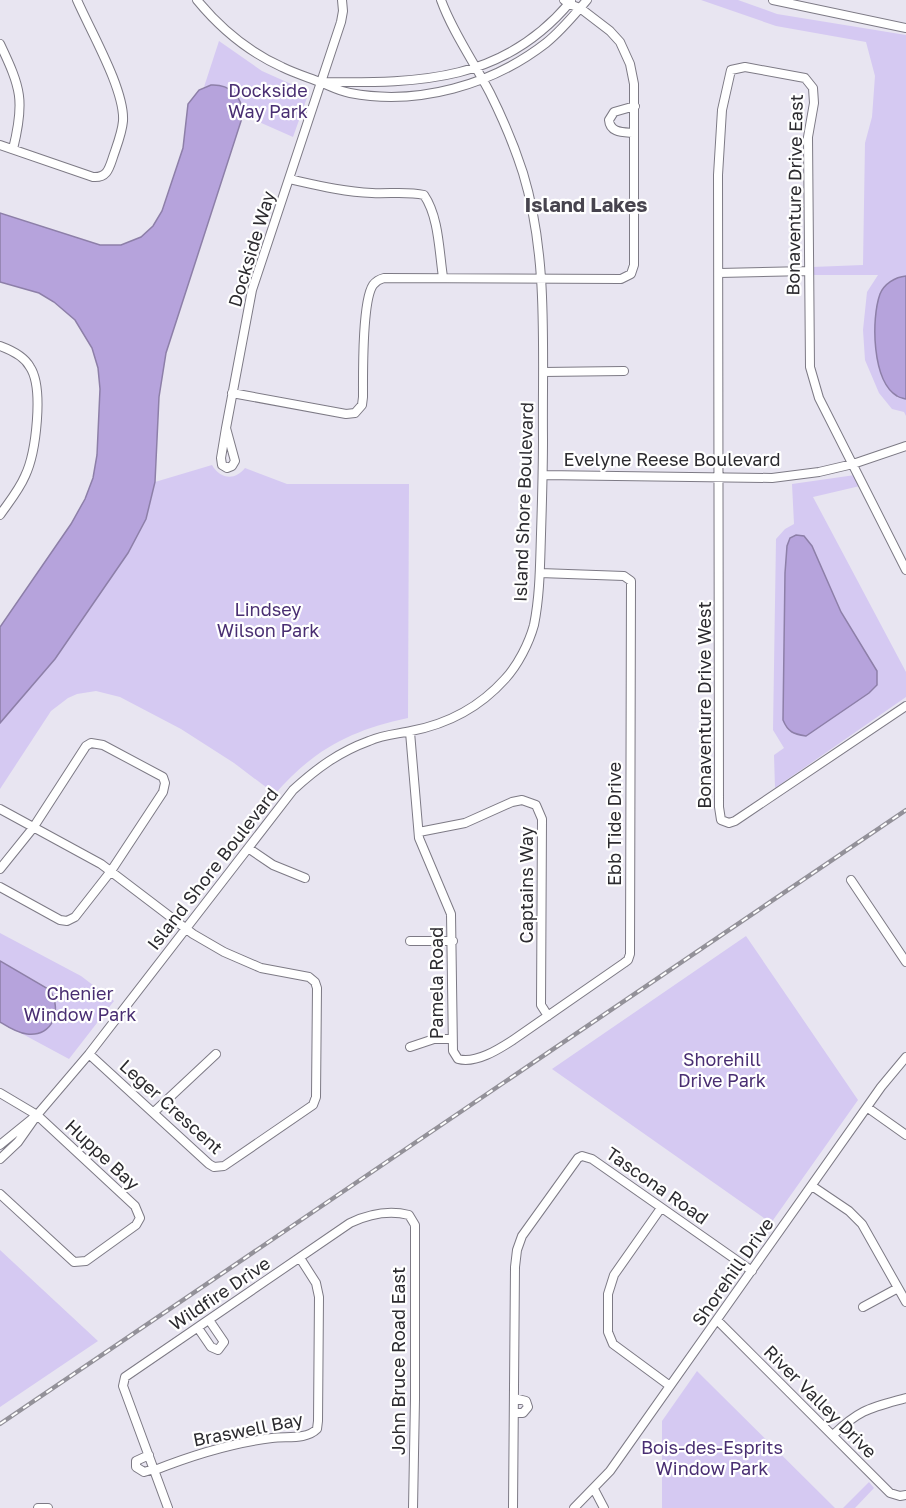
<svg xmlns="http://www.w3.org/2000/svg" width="906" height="1508" viewBox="0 0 906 1508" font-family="'Golos Text',sans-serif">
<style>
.green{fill:#d5c9f2}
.water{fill:#b6a3dc;stroke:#8d7fa8;stroke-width:1.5}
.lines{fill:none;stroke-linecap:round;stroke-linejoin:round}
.minor-casing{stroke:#7d7a85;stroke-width:10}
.minor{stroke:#fff;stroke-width:8}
.rail-casing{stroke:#939199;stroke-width:4.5}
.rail{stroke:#fff;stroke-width:2;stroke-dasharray:7;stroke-linecap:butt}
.labels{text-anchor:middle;stroke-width:4.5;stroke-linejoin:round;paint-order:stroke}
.park-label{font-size:18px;fill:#492e72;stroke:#fff}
.street-label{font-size:18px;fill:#2c2b2f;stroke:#fff}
.neighbourhood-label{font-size:20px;font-weight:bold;fill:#47444e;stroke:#fff}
</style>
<rect width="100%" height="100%" fill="#e8e5f1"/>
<path class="green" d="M 701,0 L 738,0 L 777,14 L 906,35 L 906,416 L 904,412 L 892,409 L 879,393 L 865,360 L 863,330 L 867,292 L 878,275 L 812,275 L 812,267 L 863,265 L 865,143 L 872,117 L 875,76 L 866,42 L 776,26 Z
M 219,41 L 262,71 L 309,92 L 293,137 L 243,115 C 242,93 225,81 204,87 Z
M 212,465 C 220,479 235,481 245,468 L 287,484 L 409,484 L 408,718 C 351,730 313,750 275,794 L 234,763 L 181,729 L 120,697 L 96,691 L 77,694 L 68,698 L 51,711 L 0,789 L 0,723 L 55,659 L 128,553 L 146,519 L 155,482 Z
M 855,475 L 860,486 L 813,497 L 906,672 L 906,697 L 775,788 L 774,755 L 784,748 L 773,730 L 776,539 L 785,529 L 794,524 L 792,484 Z
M 0,933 L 81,976 L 114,1001 L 69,1059 L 17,1031 C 44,1040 66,1014 50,989 L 0,961 Z
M 746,936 L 858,1100 L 771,1223 L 552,1069 Z
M 0,1250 L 98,1341 L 0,1407 Z
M 697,1371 L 707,1381 L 835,1508 L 662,1508 L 662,1421 Z
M 869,1482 L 874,1488 L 855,1508 L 843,1508 Z"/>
<path class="water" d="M 211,85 C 230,84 242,96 243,115 L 166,353 L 159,397 L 155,482 L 146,519 L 128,553 L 55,659 L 0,723 L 0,627 L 71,524 L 85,499 L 93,478 L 97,455 L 100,389 L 98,368 L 92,348 L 75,320 L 54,302 L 39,293 L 0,282 L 0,213 L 100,245 L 121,245 L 141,237 L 153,226 L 162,211 L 183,148 L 188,104 L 199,90 Z
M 906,276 L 906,399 C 903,398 900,398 897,396 C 872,381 871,319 880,294 C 884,284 895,277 906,276 Z
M 796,535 L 804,536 L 812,546 L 841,612 L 877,671 L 877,685 L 869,693 L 806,736 C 793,734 788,732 783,720 L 785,573 L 787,546 L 790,538 Z
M 0,961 L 50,990 C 62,1009 54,1037 27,1034 C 17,1033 8,1027 0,1022 Z"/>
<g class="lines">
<g class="minor-casing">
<path id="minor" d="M 197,0 C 220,28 249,52 282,67 C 294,73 307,77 320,82 C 330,86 339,91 350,93 C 418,106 492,85 546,43 C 562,30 574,15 587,0
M 773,0 L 906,28
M 0,44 C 21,88 25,101 13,149
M 325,82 C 421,83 504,82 571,1
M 634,133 C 623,132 610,133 609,120 L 614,112 L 635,106
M 0,145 L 93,177 C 107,178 109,169 113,157 C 117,145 122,133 123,121 C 125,90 90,30 77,0
M 289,179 C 316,185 344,192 372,193 C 389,194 407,191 424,195 C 439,217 439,251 443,277
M 719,273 L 808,271
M 0,346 C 11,350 24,356 30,367 C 44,388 36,453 25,476 C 19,490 9,502 0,515
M 543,372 L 624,371
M 232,393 L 346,414 L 355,413 L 362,405 L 363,397 C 363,375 362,301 373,285 C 376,281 380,279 384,278 L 621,279 L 631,274 L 634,265 L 634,84 L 630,64 L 620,42 L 610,31 L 580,8 L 569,4 L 564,0
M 226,428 L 221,458 L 222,465 L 227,468 L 232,466 L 235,461 L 226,428 L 252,290 L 341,22 L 343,11 L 342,0
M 543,475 L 772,478 L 819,472 L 853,464 L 906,446
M 906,570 L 819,398 L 810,367 L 808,137 L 814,103 L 813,88 L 805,78 L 745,67 L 731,70 L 722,110 L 718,175 L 719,807 L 721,820 L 729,823 L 735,821 L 906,706
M 410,732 L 419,838 L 451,914 L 453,1051 L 458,1059 C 476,1064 499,1049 513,1040 L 624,963 L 628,960 L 630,954 L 631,581 L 624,576 L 540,573
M 0,809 L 101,864 L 193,934 L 224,952 L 261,968 L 309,977 L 315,982 L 317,988 L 316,1097 L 313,1105 L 224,1166 L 214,1167 L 209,1164 L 89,1054
M 419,832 L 465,823 L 512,802 L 522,800 L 536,805 L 542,819 L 541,1005 L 548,1016
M 248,848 L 273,865 L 305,878
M 0,869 L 33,828 L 86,746 L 91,743 L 103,745 L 163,777 L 165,783 L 163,792 L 111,871 L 75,917 L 67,921 L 60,920 L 0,887
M 851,880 L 906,962
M 410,941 L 453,941
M 410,1047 L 434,1039 L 452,1039
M 0,1093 L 37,1115 L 135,1206 L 140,1218 L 136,1225 L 86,1261 L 74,1262 L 0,1194
M 868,1108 L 906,1135
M 154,1112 L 216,1054
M 0,1145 L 33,1118
M 0,1159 L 18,1142 L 37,1115 L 89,1054 L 293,790 C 317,768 339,752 369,741 C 382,735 396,734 411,731 C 448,724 479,708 505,679 C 518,665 529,643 534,625 C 540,595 540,565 541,534 C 542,502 543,470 543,439 C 542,350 549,258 523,173 C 514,145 503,119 490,93 C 474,62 453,33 441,0
M 812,1186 L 849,1211 L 862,1224 L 906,1302
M 661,1208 L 614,1275 L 608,1294 L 608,1332 L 613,1344 L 670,1386
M 863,1307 L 898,1288
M 717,1320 L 890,1493 L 900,1496 L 906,1495
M 198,1328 L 211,1347 L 218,1350 L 224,1342 L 209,1320
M 514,1398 L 526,1401 L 528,1407 L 523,1413 L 514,1413
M 833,1435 C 860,1409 870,1408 906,1398
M 149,1455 L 136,1461 L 136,1467 L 144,1472 L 154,1469
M 155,1470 C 193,1455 231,1443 272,1438 C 287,1436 306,1440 317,1429 L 318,1421 L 319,1297 L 316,1283 L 300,1258
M 594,1489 L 604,1508
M 38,1508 L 48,1508
M 168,1508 L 123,1386 L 125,1377 L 350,1223 C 369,1214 389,1210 409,1215 L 415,1225 L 415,1399 L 413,1508
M 513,1508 L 515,1267 L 517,1250 L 522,1236 L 578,1158 L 582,1156 L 592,1159 L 752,1271
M 574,1508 L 610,1471 L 881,1087 L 906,1057"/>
</g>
<use href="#minor" class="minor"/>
<g class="rail-casing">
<path id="rail" d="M 0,1424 L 906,810"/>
</g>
<use href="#rail" class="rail"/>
</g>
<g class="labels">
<g class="park-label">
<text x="268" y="97">Dockside<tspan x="268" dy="21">Way Park</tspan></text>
<text x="268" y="616">Lindsey<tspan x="268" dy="21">Wilson Park</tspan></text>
<text x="80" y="1000">Chenier<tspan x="80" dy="21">Window Park</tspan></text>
<text x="722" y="1066">Shorehill<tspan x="722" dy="21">Drive Park</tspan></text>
<text x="712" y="1454">Bois-des-Esprits<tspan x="712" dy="21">Window Park</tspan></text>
</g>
<g class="street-label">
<text transform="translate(795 195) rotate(-89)" y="6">Bonaventure Drive East</text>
<text transform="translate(252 249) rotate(-73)" y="6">Dockside Way</text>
<text x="672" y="466">Evelyne Reese Boulevard</text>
<text transform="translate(524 502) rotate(-88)" y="6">Island Shore Boulevard</text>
<text transform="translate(705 705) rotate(-90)" y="6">Bonaventure Drive West</text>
<text transform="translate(615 824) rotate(-90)" y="6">Ebb Tide Drive</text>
<text transform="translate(213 869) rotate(-52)" y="6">Island Shore Boulevard</text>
<text transform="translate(527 885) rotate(-90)" y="6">Captains Way</text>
<text transform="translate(437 983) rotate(-90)" y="6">Pamela Road</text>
<text transform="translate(171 1107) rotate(42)" y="6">Leger Crescent</text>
<text transform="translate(102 1155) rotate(43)" y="6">Huppe Bay</text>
<text transform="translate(657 1186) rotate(35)" y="6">Tascona Road</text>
<text transform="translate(733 1272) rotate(-55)" y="6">Shorehill Drive</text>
<text transform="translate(220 1294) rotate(-34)" y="6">Wildfire Drive</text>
<text transform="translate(399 1361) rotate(-90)" y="6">John Bruce Road East</text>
<text transform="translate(820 1402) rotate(45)" y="6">River Valley Drive</text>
<text transform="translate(248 1430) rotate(-11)" y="6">Braswell Bay</text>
</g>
<g class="neighbourhood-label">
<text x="586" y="212">Island Lakes</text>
</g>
</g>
</svg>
